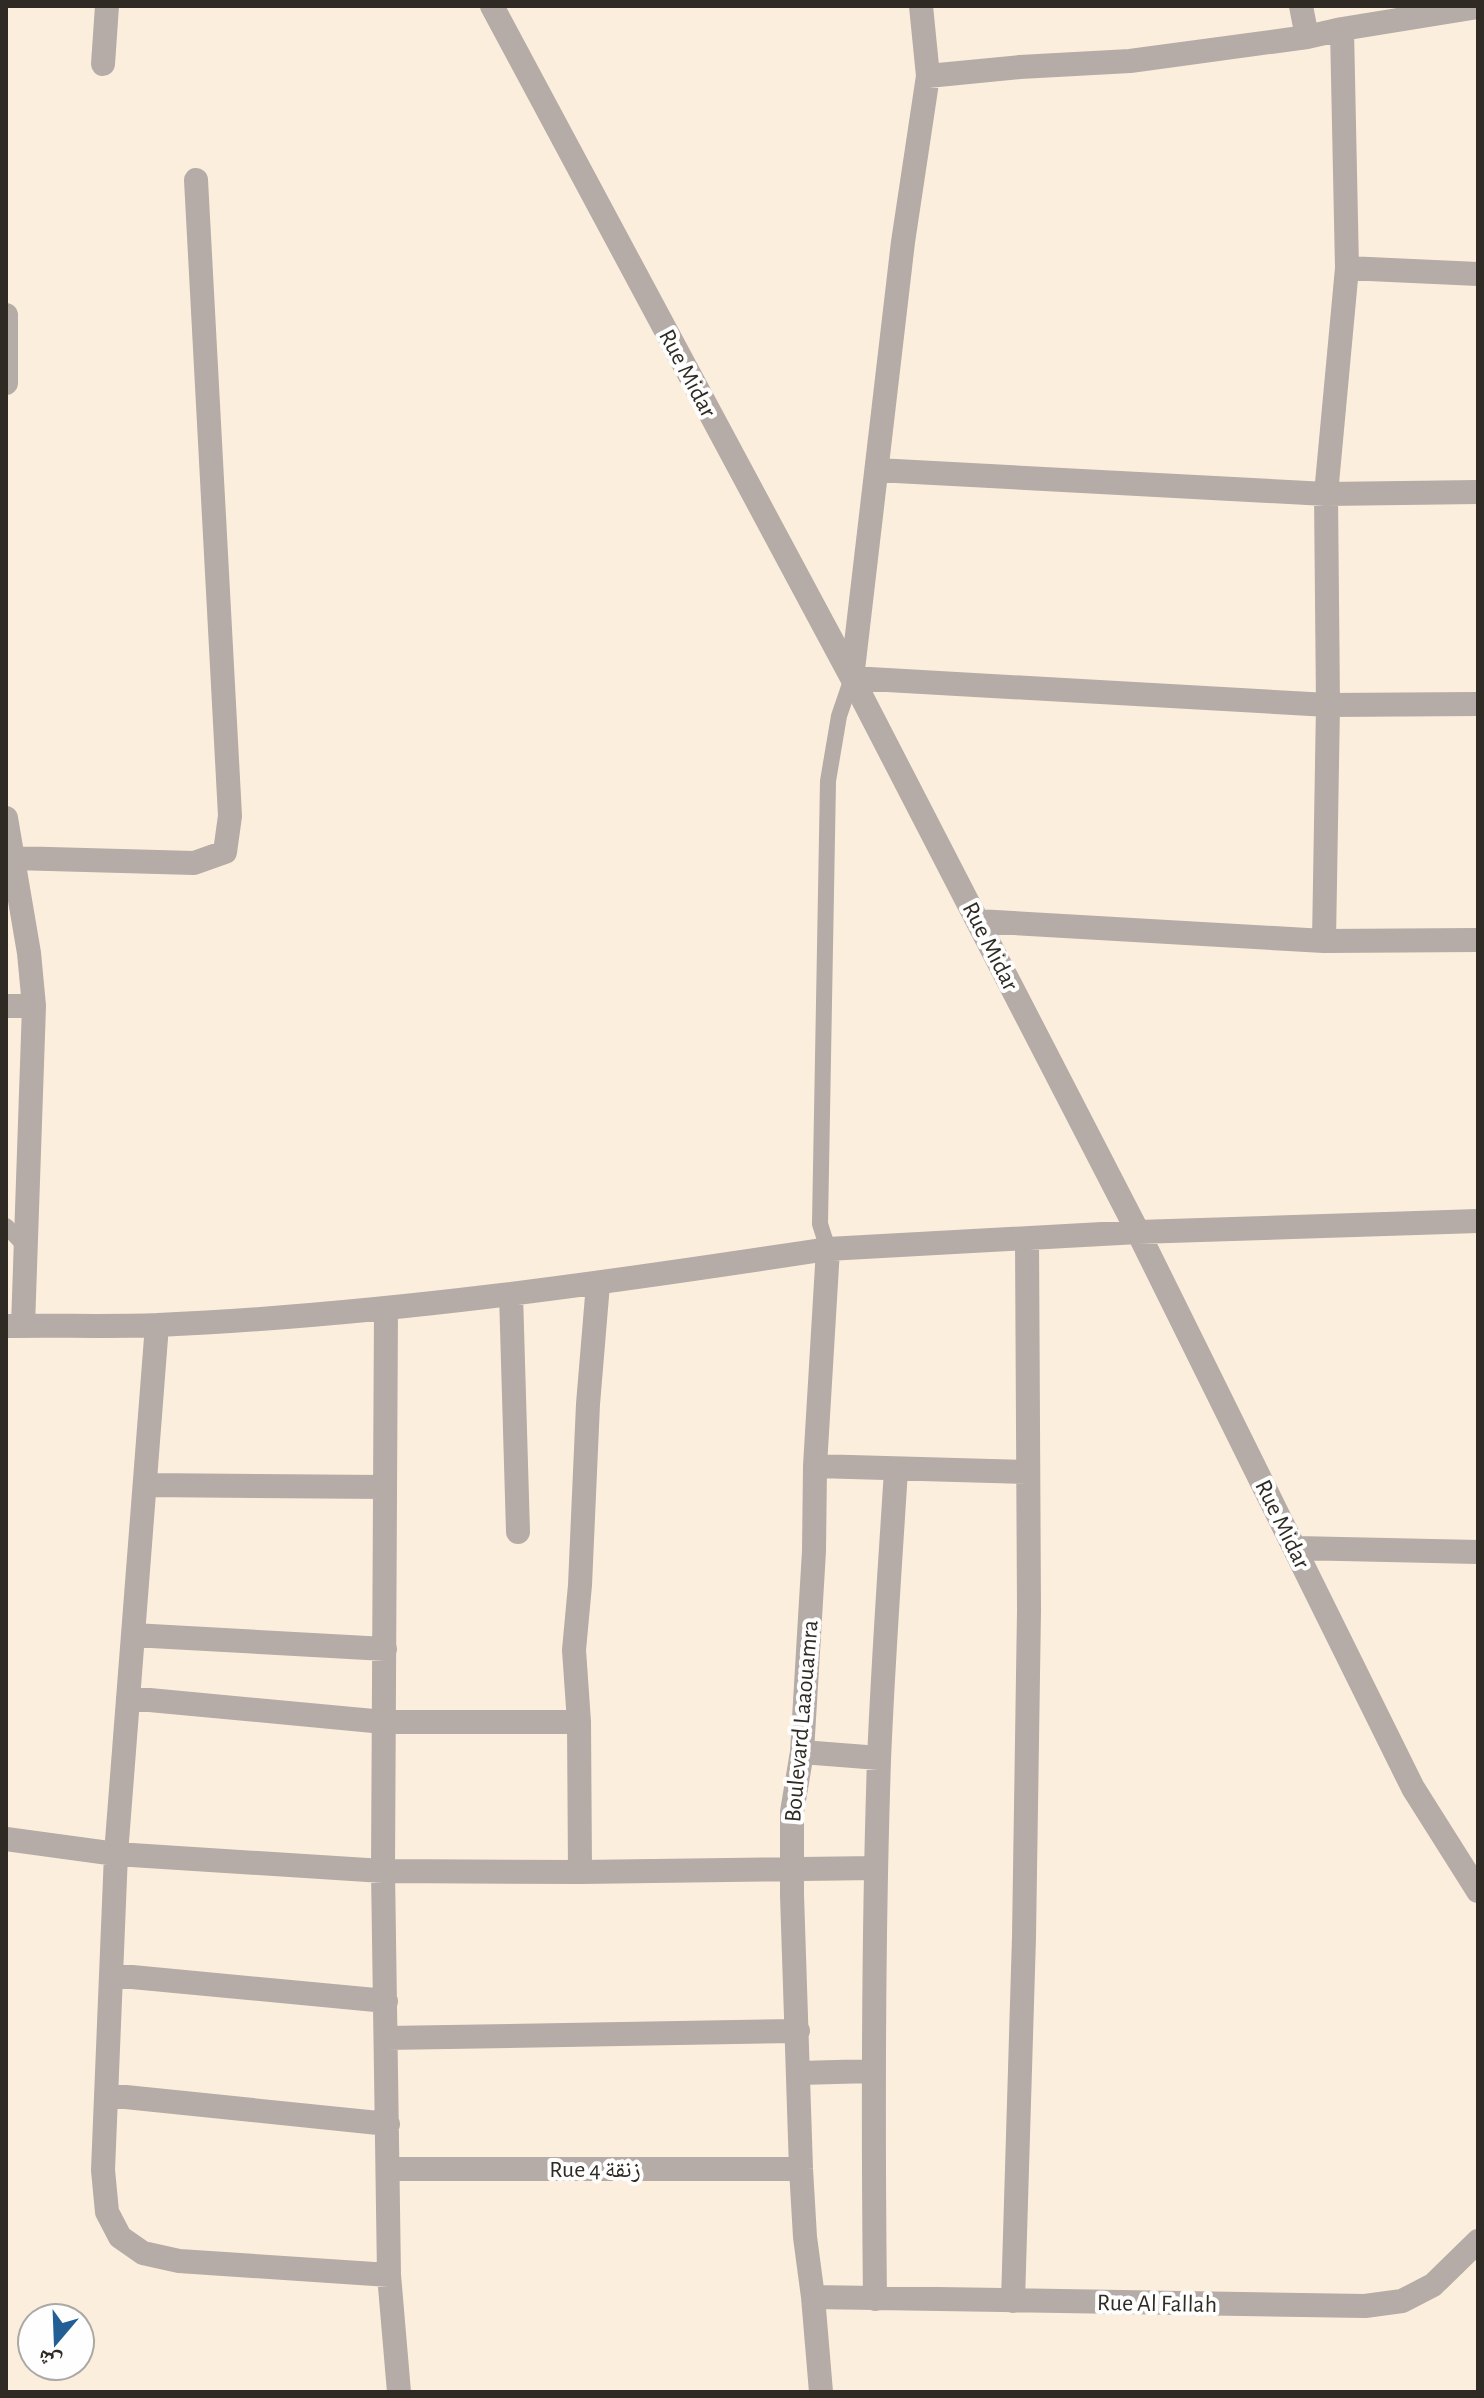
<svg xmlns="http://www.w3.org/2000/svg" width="1484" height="2398" viewBox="0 0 1484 2398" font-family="'Alegreya Sans','Noto Naskh Arabic',sans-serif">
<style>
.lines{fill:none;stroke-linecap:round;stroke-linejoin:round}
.service{stroke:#b5aba7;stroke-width:16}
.minor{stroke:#b5aba7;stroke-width:24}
.labels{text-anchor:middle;stroke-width:8;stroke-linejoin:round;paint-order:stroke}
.street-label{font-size:24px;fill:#2f2a23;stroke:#fdfefd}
</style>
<rect width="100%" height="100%" fill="#fceedc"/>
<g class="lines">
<path class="service" d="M 6,1226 L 26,1247
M 828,1249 L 820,1224 L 828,781 L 839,716 L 852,678"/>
<path class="minor" d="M 492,6 L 852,678 L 1138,1232 L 1413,1788 L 1478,1891
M 921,6 L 928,76 L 903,242 L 852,678 L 1328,705 L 1478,704
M 1301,6 L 1307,37
M 103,64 L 107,6
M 928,76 L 1020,67 L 1130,61 L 1307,37 L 1342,29 L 1478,7
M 1347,268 L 1478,274
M 6,315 L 6,383
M 877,470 L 1326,494 L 1478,492
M 6,818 L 29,953 L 34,1006 L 23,1326
M 13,858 L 194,863 L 225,852 L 230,816 L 196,180
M 978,921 L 1324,941 L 1478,940
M 1324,941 L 1328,705 L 1326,494 L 1347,268 L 1342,29
M 6,1006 L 34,1006
M 511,1294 L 518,1532
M 386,1308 L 383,1871 L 389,2275 L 399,2392
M 157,1325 L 116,1854 L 103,2170 L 107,2212 L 120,2237 L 143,2253 L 179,2261 L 389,2275
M 6,1326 C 57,1325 107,1327 158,1325 C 383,1315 605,1283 828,1249
M 815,1466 L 1028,1472
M 145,1485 L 385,1487
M 1296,1548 L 1478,1552
M 133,1635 L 385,1649
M 128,1698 L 384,1722 L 579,1722
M 802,1752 L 879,1758
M 6,1839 L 116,1854 L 383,1871 L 580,1872 L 876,1868
M 580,1872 L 579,1722 L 574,1650 L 580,1585 L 588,1404 L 598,1284
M 111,1975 L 386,2001
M 386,2038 L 798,2031
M 799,2073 L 873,2071
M 106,2095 L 388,2124
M 389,2169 L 801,2169
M 813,2297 L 1365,2306 L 1402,2301 L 1433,2285 L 1478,2241
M 875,2299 C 873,2120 873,1940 879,1760 C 883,1663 890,1566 896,1470
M 1013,2301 L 1024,1937 L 1029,1610 L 1027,1239
M 821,2392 L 813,2297 L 805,2237 L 801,2169 L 792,1895 L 792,1812 L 802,1752 L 814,1551 L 815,1466 L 828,1249 L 1138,1232 L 1478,1221"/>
</g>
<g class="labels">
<g class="street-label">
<text transform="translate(688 373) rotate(62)" y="8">Rue Midar</text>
<text transform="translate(991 946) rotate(63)" y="8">Rue Midar</text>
<text transform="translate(1283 1524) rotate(64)" y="8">Rue Midar</text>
<text transform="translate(801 1721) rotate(-85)" y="8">Boulevard Laaouamra</text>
<text x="595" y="2177">Rue 4 زنقة</text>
<text transform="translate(1157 2303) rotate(1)" y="8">Rue Al Fallah</text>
</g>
</g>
<rect width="1484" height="2398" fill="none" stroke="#2f2a23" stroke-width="16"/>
<g transform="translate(56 2342) rotate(199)"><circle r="38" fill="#fdfefd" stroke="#aba9a6" stroke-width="2"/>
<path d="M0-6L14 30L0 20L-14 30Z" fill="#235e95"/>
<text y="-12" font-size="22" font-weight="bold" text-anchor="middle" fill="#2f2a23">ش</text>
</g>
</svg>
